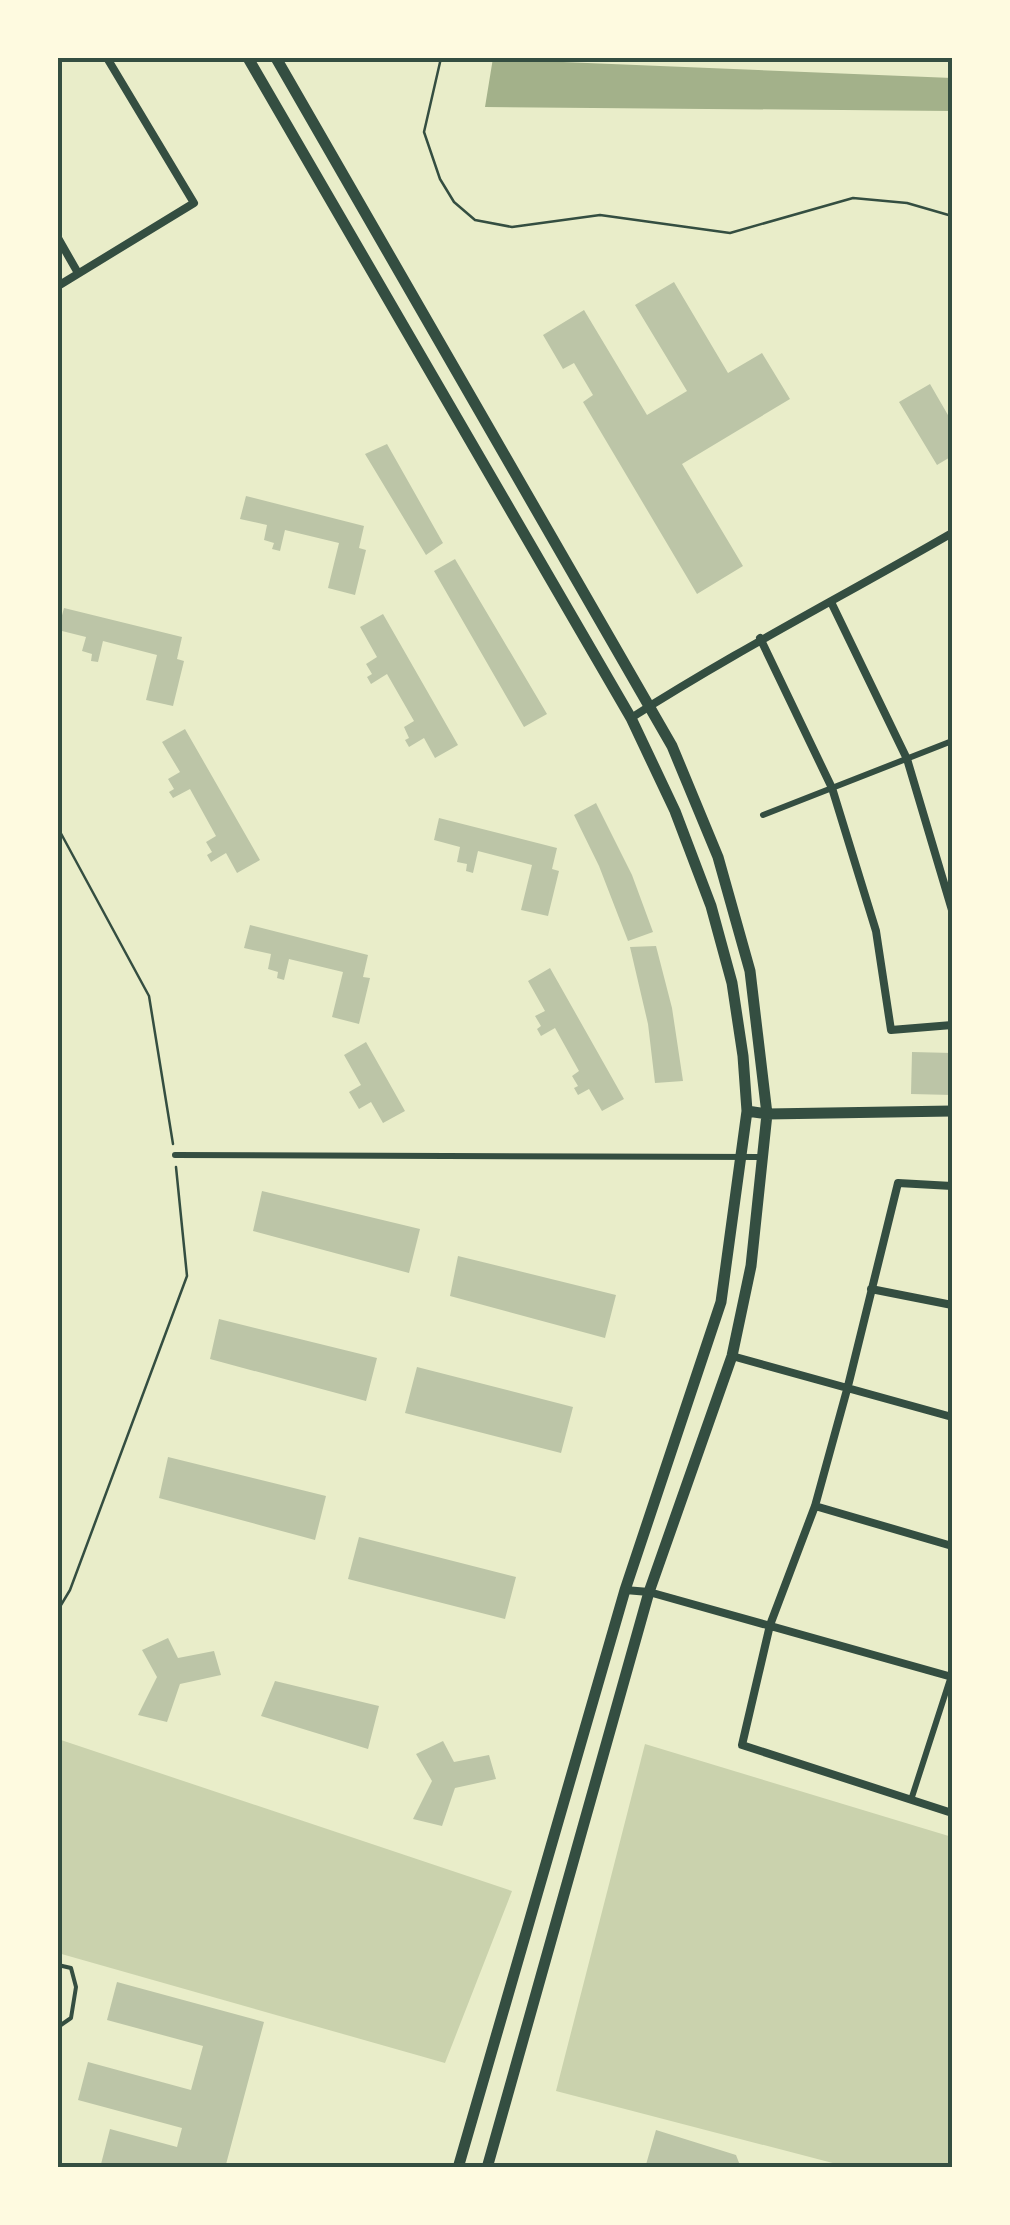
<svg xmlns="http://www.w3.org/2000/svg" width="1010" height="2225" viewBox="0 0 1010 2225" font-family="Bitter,serif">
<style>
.green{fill:#cad2ad}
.water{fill:#a3b18a}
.building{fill:#bcc5a7}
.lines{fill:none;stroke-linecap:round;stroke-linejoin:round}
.path{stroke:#344e41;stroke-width:2.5}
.service{stroke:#344e41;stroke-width:4}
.pedestrian{stroke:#344e41;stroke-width:6}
.minor{stroke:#344e41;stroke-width:8}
.secondary{stroke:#344e41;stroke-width:11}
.neatline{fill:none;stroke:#344e41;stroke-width:4}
</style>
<rect width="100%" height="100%" fill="#e9edc9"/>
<path class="green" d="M 58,1739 L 512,1891 L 445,2063 L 58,1953 Z
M 645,1744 L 952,1837 L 952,2167 L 848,2167 L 556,2091 Z"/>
<path class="water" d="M 493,58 L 563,58 L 563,62 L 952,78 L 952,111 L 485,107 Z"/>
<path class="building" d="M 674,282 L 728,373 L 762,353 L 790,399 L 682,464 L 743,566 L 697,594 L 583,402 L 593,395 L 574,363 L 563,369 L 543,335 L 584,310 L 647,415 L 687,391 L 635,305 Z
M 930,384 L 952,422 L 952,456 L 937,465 L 899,402 Z
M 387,444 L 443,543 L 426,555 L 365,454 Z
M 246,496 L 364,526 L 359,548 L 366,550 L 355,595 L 328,588 L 339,543 L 285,530 L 280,551 L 272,549 L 274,543 L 264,540 L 267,525 L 240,519 Z
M 455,559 L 547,714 L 524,727 L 434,571 Z
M 64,608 L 182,637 L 177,659 L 184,661 L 173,706 L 146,700 L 157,655 L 103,641 L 98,662 L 91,661 L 92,654 L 82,651 L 86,637 L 58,630 Z
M 383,614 L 458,745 L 435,758 L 424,738 L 409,747 L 405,740 L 409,738 L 404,727 L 414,721 L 387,674 L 371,684 L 367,677 L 372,674 L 366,664 L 377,657 L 360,627 Z
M 185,729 L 260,860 L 237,873 L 226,853 L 211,862 L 207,855 L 212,852 L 206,842 L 216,836 L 190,789 L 173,798 L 169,792 L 174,789 L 168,779 L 180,772 L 162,742 Z
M 596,803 L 632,875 L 653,932 L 628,941 L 599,866 L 574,815 Z
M 439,818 L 557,848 L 552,869 L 559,871 L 548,916 L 521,910 L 532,865 L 478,851 L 473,873 L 466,871 L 467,864 L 457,862 L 460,847 L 434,840 Z
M 250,925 L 368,955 L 363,977 L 370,978 L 359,1024 L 332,1017 L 343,972 L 289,959 L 284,980 L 277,978 L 278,972 L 268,969 L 271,954 L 244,948 Z
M 656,946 L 672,1008 L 683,1081 L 655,1083 L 648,1024 L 630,947 Z
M 550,968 L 624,1099 L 602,1111 L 589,1089 L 578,1095 L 574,1088 L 578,1086 L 572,1076 L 579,1071 L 555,1028 L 541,1036 L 537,1029 L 541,1026 L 535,1016 L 545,1011 L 528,981 Z
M 366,1042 L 405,1111 L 383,1123 L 371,1102 L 359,1109 L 349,1092 L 361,1085 L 344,1055 Z
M 912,1052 L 952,1053 L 952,1095 L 911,1094 Z
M 262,1191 L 420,1229 L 409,1273 L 253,1231 Z
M 458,1256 L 616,1295 L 605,1338 L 450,1296 Z
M 219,1319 L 377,1358 L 366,1401 L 210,1359 Z
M 417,1367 L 573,1407 L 561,1453 L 405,1413 Z
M 168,1457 L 326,1496 L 315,1540 L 159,1498 Z
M 359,1537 L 516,1577 L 505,1619 L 348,1579 Z
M 168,1638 L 178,1658 L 214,1651 L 221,1675 L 180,1684 L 167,1722 L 138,1715 L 157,1677 L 142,1650 Z
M 275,1681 L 379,1706 L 368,1749 L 261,1716 Z
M 443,1741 L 454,1762 L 489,1755 L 496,1779 L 455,1788 L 442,1826 L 413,1819 L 432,1781 L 416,1754 Z
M 117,1982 L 264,2022 L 225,2168 L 100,2168 L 110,2129 L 177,2147 L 182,2128 L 78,2100 L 88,2062 L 191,2090 L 203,2046 L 107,2020 Z
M 656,2130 L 736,2155 L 741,2168 L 645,2168 Z"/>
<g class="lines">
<path class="path" d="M 441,58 L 424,132 L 440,179 L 454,202 L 475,220 L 512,227 L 600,215 L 730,233 L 853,198 L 907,203 L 952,216
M 58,828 L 149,996 L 173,1144
M 58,1610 L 70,1590 L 187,1276 L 176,1167"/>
<path class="service" d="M 58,1965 L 71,1968 L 76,1987 L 71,2018 L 58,2027"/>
<path class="pedestrian" d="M 763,815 L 952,741
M 175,1155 L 761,1157
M 911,1800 L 952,1673"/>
<path class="minor" d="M 58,238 L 78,273
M 58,286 L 194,203 L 107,58
M 831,602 L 907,759 L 952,910
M 760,638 L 832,788 L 876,931 L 891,1030 L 952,1025
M 631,718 C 736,651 845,595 952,533
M 952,1186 L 898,1183 L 848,1386 L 815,1506 L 770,1625 L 742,1745 L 952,1813
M 871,1289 L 952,1305
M 732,1356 L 952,1417
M 815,1506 L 952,1546
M 625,1590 L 649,1592 L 952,1677"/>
<path class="secondary" d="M 248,58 L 631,718 L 675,811 L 711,906 L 732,983 L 743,1056 L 747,1111 L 721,1302 L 625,1590 L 458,2168
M 276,58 L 672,746 L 718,857 L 750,971 L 767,1114 L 751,1266 L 732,1356 L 649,1592 L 487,2168
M 747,1111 L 767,1114 L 952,1111"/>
</g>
<rect width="1010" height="2225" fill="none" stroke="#fefae0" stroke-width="120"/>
<rect x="60" y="60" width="890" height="2105" class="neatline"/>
</svg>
